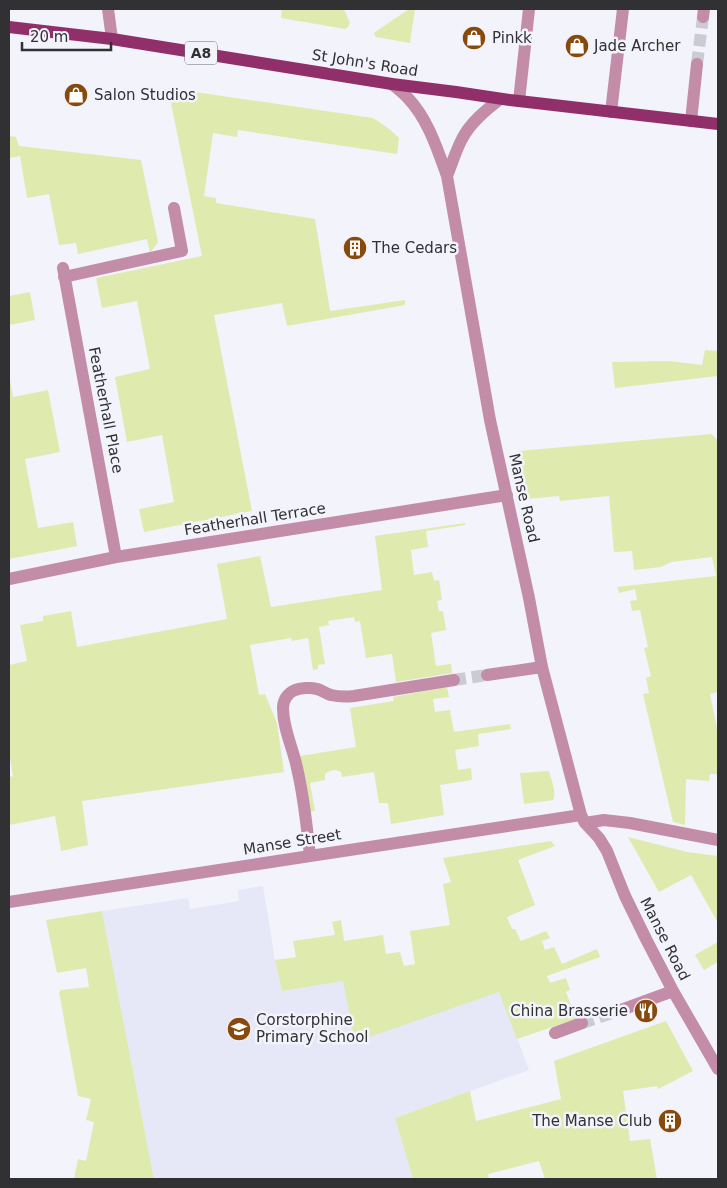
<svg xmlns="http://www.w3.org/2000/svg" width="727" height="1188" viewBox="0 0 727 1188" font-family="'DejaVu Sans',sans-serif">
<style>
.built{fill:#e6e8f7}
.green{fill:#dfeaaf}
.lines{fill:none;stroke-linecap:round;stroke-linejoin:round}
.minor-tunnel{stroke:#cbccd3;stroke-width:12;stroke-dasharray:12 6;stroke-linecap:butt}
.minor{stroke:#c38ca8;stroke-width:12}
.major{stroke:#902f69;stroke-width:12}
.labels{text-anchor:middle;stroke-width:5;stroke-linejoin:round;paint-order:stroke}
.shield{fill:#f2f3fb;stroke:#6b6b70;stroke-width:1}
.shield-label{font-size:14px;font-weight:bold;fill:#313134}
.poi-label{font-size:15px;fill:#313134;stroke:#f2f3fb;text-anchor:start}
.street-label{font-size:15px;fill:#313134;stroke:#f2f3fb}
</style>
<rect width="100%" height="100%" fill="#f2f3fb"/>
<path class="built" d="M 263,886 L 275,960 L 282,991 L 343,980 L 500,992 L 529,1070 L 395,1118 L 413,1179 L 154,1179 L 102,911 L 188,898 L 190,909 L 239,901 L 238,890 Z"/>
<path class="green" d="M 282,9 L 344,9 L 350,23 L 348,27 L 345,29 L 281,18 Z
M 409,9 L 415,9 L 410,43 L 376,37 L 374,34 L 375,32 Z
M 168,88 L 373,118 C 383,124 391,130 399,138 L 397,154 L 238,130 L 237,137 L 213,133 L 204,196 L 216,198 L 216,203 L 315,219 L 330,311 L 405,300 L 405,305 L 287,326 L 282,303 L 214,315 L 252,511 L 144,532 L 139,509 L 174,502 L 162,435 L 127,442 L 115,377 L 150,369 L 137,301 L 102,308 L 96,278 L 202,256 Z
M 9,136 L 16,137 L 19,146 L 141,160 L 158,242 L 150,253 L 147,239 L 78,254 L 76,243 L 59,245 L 49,194 L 27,198 L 20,156 L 9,158 Z
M 30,292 L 35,320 L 9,325 L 9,296 Z
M 705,350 L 718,351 L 718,376 L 615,388 L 612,362 L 669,361 L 702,365 Z
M 9,374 L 13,397 L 48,390 L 60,452 L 25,459 L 38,528 L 73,522 L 77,546 L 9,559 Z
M 712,434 L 718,441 L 718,692 L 710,694 L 718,733 L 718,774 L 710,774 L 709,781 L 686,779 L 685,825 L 673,822 L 643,694 L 649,693 L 646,678 L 651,676 L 644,648 L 648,647 L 640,610 L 632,611 L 630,601 L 637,600 L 635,589 L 619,593 L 617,587 L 716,576 L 712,557 L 671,562 L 661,567 L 634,570 L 632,551 L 614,552 L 609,496 L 560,501 L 559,496 L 527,499 L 518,451 Z
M 465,523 L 465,525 L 426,531 L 428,547 L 411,550 L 414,575 L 432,572 L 434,581 L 439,580 L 442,600 L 437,601 L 439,611 L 443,611 L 446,630 L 431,633 L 436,666 L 451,664 L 452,673 L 396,682 L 392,654 L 366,658 L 360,621 L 355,622 L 354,617 L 328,621 L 329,625 L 319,627 L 325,664 L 318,665 L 318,669 L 313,670 L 308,638 L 292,641 L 291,638 L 250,645 L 259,695 L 265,694 L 277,723 L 284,772 L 82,801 L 88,845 L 61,851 L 55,816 L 9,825 L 9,777 L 13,776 L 9,752 L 9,665 L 27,661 L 20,625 L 43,621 L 43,616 L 71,611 L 77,647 L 227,619 L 217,564 L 260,556 L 271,607 L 382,590 L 375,536 Z
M 447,687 L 449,697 L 433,699 L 435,712 L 450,710 L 454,732 L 510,724 L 511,729 L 478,734 L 479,746 L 455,750 L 458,770 L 471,768 L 472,780 L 440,785 L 444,815 L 391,824 L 388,803 L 379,803 L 374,772 L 342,777 L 341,772 C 336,769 329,770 325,774 L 325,780 L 310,783 L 315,811 L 310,812 L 300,756 L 356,747 L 350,708 L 394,701 L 393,697 Z
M 549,771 C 551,780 557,791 553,800 L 524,804 L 520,773 Z
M 628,837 L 687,852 L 718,856 L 718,923 L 691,875 L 659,892 Z
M 551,841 L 555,846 L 518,860 L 535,905 L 507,917 L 512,929 L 515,929 L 521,941 L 546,931 L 550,938 L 542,941 L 545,950 L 554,947 L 562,964 L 597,949 L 600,957 L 547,976 L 550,983 L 566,978 L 570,990 L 566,992 L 576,1019 L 517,1039 L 499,992 L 355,1042 L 343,981 L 282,991 L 275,960 L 296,957 L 293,941 L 335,935 L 332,922 L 341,920 L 344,941 L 383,935 L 386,954 L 400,952 L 404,966 L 415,964 L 410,931 L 450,925 L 443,884 L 451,882 L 443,858 Z
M 102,911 L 154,1179 L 74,1179 L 78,1159 L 86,1161 L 94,1122 L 86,1120 L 91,1099 L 78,1096 L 59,992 L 60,992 L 60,990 L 89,987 L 86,968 L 57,973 L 46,920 Z
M 718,942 L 718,962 L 704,970 L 695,955 Z
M 666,1021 L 693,1071 L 658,1089 L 657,1086 L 623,1091 L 630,1141 L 650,1139 L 657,1179 L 545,1179 L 539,1161 L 488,1174 L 489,1179 L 413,1179 L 395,1118 L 470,1091 L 476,1121 L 561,1099 L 554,1061 Z"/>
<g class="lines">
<path class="minor-tunnel" d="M 697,64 L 703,17
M 454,680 L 487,675
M 582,1023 L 621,1010"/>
<path class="minor" d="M 108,9 L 112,39
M 703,17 L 704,9
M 392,84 C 397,88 402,92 407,97 C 428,119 437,148 447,176 L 490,420 L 529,598 L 542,667 L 581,815 L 585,823 L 599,838 L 607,851 L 625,896 L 646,939 L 673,991 L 718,1069
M 519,101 L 529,9
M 611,112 L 623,9
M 691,121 L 697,64
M 447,176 C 452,164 456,150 462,139 C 470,123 486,110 500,99
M 63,268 L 116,557
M 64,277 L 182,251 L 174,208
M 9,579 L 116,557 L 507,495
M 487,675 L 542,667
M 585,823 L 604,820 L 630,823 L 718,840
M 310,856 C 307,827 304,797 297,768 C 293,748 283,729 283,708 C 283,701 287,693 295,690 C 301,688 311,687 317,689 C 322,690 326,694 331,695 C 339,697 346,697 354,696 L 454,680
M 9,902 L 310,856 L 581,815
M 621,1010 L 673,991
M 555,1033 L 582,1023"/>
<path class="major" d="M 9,27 L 112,39 L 392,84 L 456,92 L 510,100 L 718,124"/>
</g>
<defs>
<g id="shop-disc" transform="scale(1.25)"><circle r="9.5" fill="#88490d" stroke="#f2f3fb"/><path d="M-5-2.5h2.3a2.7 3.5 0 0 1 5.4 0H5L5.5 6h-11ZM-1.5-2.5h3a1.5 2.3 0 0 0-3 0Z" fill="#fff"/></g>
<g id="building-disc" transform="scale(1.25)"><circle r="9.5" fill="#88490d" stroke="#f2f3fb"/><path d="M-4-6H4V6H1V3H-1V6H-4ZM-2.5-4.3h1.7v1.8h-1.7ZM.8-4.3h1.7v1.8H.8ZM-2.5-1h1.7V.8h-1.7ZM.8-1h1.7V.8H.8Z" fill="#fff"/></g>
<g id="restaurant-disc" transform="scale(1.25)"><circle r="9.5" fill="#88490d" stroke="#f2f3fb"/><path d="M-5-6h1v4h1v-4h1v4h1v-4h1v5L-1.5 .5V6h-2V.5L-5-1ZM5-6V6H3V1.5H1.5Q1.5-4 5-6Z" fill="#fff"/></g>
<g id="school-disc" transform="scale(1.25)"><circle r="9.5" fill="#88490d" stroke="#f2f3fb"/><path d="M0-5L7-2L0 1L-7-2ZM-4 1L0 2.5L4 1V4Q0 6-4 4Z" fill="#fff"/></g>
</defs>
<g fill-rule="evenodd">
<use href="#shop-disc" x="474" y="38"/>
<use href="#shop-disc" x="577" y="46"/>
<use href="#shop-disc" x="76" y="95"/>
<use href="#building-disc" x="355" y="248"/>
<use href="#restaurant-disc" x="646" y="1011"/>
<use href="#school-disc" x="239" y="1029"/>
<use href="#building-disc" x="670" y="1121"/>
</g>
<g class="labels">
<rect class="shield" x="185" y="41.5" width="32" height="23" rx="4"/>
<g class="shield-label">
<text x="201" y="58">A8</text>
</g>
<g class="poi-label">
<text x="492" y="43">Pinkk</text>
<text x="594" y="51">Jade Archer</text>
<text x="94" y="100">Salon Studios</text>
<text x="372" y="253">The Cedars</text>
<text x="628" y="1016" text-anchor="end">China Brasserie</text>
<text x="256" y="1025">Corstorphine<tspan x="256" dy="17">Primary School</tspan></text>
<text x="652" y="1126" text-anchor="end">The Manse Club</text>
</g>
<g class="street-label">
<text transform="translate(365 63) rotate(9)" y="5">St John's Road</text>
<text transform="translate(106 410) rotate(79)" y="5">Featherhall Place</text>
<text transform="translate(524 498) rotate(77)" y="5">Manse Road</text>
<text transform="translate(255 519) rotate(-9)" y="5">Featherhall Terrace</text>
<text transform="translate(292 842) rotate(-9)" y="5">Manse Street</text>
<text transform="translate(665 939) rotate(63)" y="5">Manse Road</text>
</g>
</g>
<rect width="727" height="1188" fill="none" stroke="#313134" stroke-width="20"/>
<path d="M22 42v8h89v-8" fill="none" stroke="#313134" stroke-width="2.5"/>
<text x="30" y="42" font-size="15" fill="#313134" stroke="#f2f3fb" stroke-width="4" paint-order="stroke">20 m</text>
</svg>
